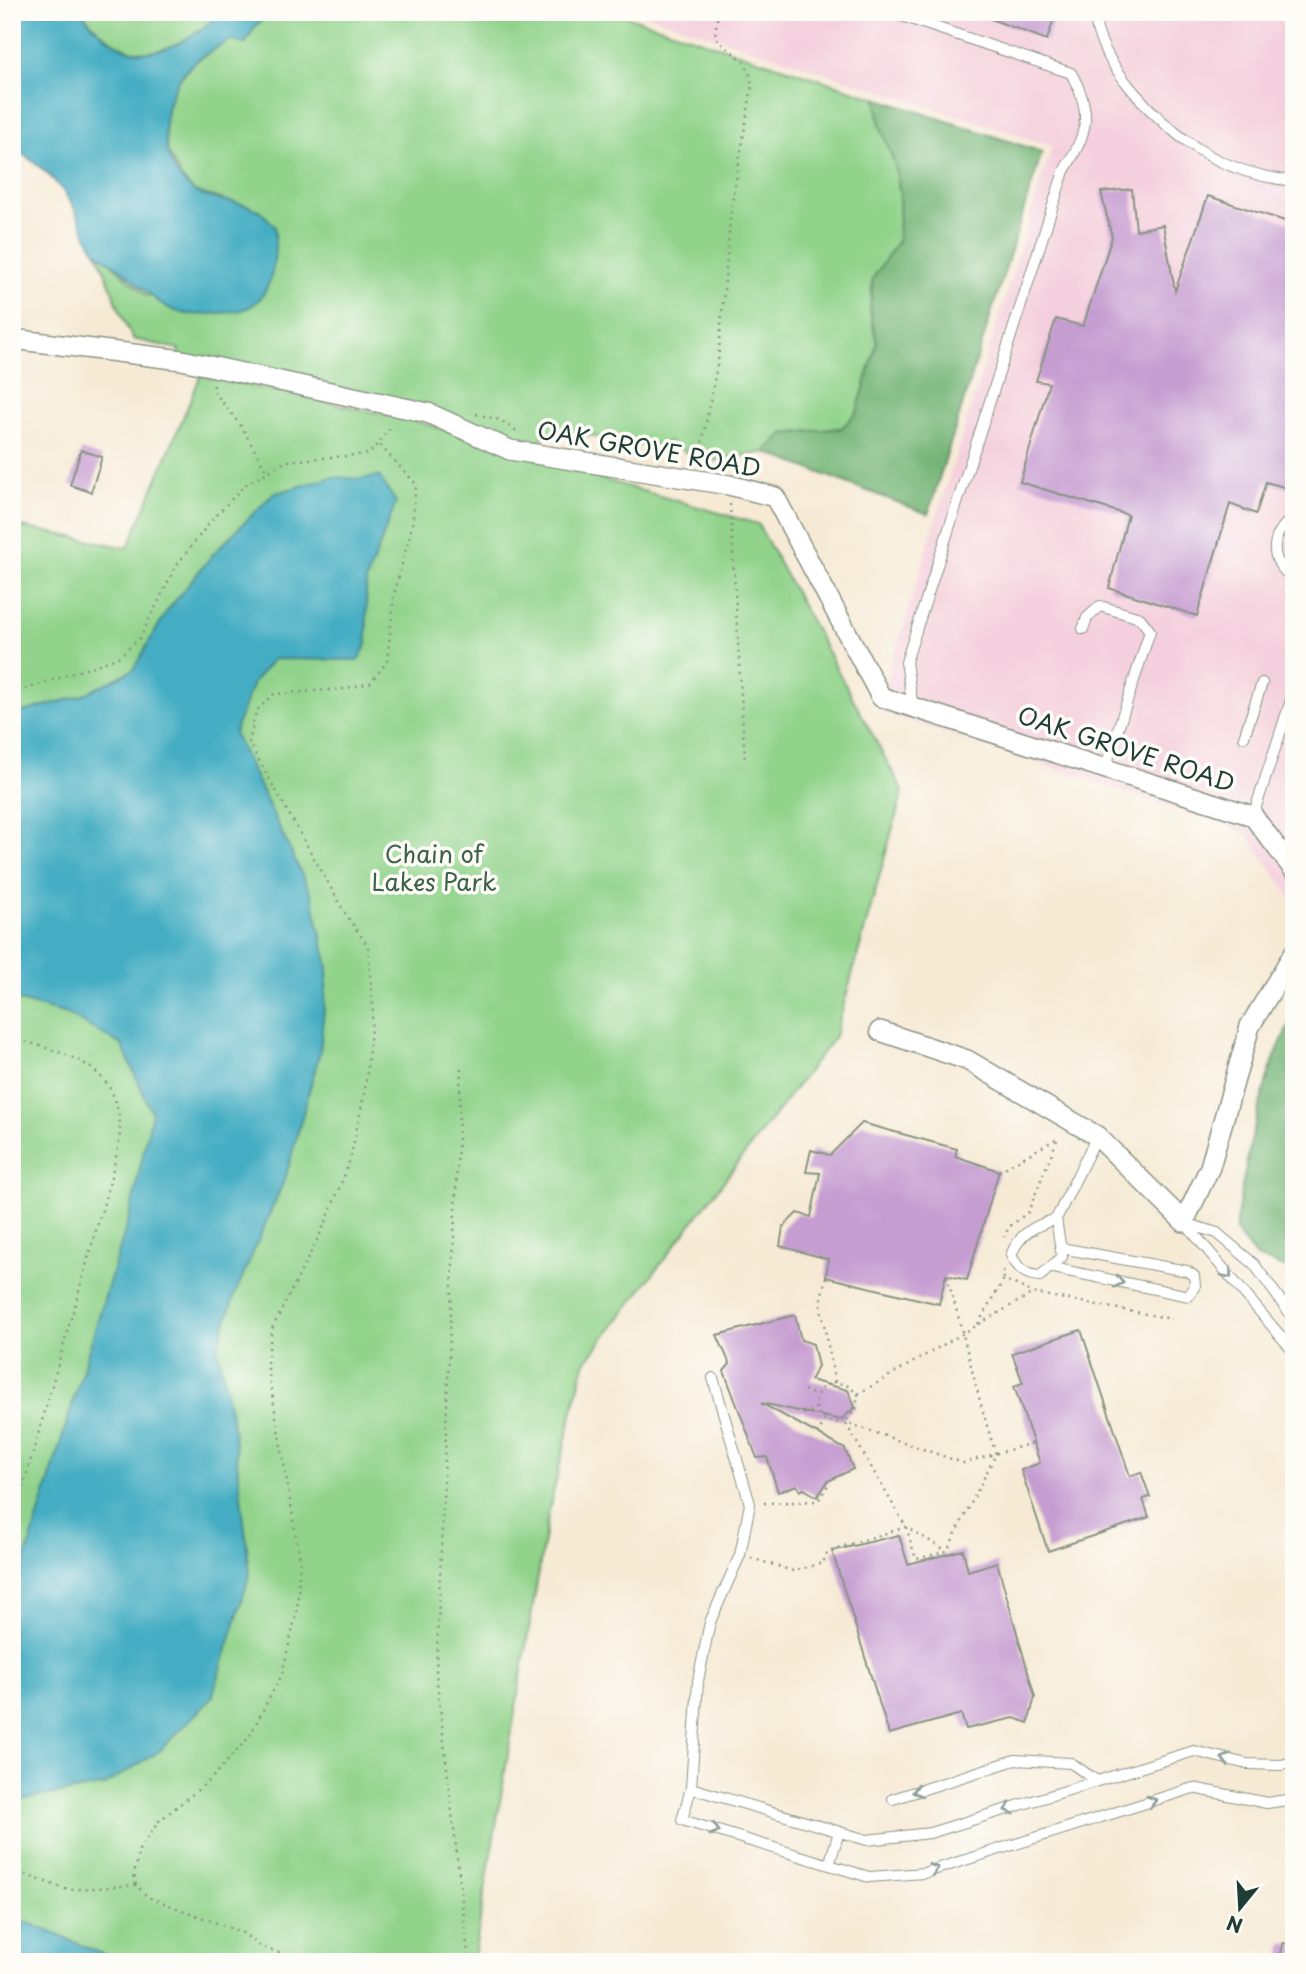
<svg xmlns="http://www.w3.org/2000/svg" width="1306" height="1974" viewBox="0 0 1306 1974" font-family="'Playpen Sans',sans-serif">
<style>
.built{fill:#f4cfdd}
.green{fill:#91d38b;stroke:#588860;stroke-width:2}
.forest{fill:#74b577;stroke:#4a7956;stroke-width:2}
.water{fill:#44adc3;stroke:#32757c;stroke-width:2}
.building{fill:#c69dd1}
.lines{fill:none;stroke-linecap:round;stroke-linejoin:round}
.service-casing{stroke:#8a9484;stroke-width:12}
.minor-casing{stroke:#8a9484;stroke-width:22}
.path{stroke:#8a9484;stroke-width:2.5;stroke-dasharray:2 5;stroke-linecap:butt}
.service{stroke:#fff;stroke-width:10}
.minor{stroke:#fff;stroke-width:19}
.oneway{stroke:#8f9e9a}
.labels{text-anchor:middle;stroke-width:7;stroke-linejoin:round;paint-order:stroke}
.street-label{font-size:24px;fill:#1f3d34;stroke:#fdfcf7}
.park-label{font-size:24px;fill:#3c624a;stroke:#fdfcf7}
</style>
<rect width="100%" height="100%" fill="#fdfcf7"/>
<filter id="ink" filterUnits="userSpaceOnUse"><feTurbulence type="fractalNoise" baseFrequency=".0143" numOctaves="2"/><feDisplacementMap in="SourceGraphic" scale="14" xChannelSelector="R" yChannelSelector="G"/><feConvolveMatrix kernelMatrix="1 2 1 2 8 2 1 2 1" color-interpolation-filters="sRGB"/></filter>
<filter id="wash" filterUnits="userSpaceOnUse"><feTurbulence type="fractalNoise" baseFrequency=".00686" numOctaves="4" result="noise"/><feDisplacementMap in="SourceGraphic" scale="28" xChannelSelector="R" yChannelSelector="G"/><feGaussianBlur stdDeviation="1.57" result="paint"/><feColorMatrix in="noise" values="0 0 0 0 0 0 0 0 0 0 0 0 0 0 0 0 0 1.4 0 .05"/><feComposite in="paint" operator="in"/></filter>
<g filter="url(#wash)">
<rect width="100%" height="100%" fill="#f6ead5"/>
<path class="built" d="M 638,12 L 1294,12 L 1294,902 L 1245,832 L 877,710 L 1052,146 Z"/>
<path class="green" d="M 81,12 L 224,12 C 167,56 133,74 81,12 Z
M 270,12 L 614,12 L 876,98 L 880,125 L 895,165 L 900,195 L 898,241 L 873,278 L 870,311 L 877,343 L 857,412 L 842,428 L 783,434 L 765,452 L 702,463 L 669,441 C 653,455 584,429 556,432 C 547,434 535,443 527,447 L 418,413 L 177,362 L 179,349 L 133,339 C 117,310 110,279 95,249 L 147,296 L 259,210 L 194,191 L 181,177 L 166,148 L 165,113 L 175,85 L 193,63 L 230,40 L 245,44 L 255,26 Z
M 201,375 L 416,421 L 587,475 L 758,524 L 903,791 L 835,1036 L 584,1364 L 549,1510 L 473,1962 L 12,1962 L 12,525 L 128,548 Z"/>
<path class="forest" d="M 876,98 L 1042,152 L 928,514 L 765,452 L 783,434 L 842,428 L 857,412 L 877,343 L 870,311 L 873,278 L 898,241 L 900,195 L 895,165 L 880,125 Z
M 1294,1017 L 1294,1269 L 1289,1269 L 1256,1257 L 1235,1231 C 1244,1170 1262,1069 1294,1017 Z"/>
<path class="water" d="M 12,12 L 81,12 C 120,59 149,65 201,30 C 208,25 214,17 222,14 C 234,8 257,12 270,12 L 255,26 L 245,44 L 230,40 C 218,47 204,54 193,63 C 159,93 152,162 194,191 C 213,203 243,199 260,212 C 266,216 271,222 275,227 C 276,256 275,305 237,311 C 173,320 170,313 124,272 C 115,265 102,258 94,249 C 85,237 81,219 73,206 C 58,180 38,162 12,148 Z
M 379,476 L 396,502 L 366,581 L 367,644 L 358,660 L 273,659 L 253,683 L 234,733 L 312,896 L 328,967 L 320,1051 L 286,1176 L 235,1294 L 217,1347 L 233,1426 L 250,1574 L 212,1698 L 158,1752 L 103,1786 L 12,1801 L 12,1603 L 130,1214 L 152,1113 L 122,1045 L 67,1014 L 12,999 L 12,722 L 19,713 L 81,696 L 133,670 L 167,611 L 214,553 L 273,494 L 333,477 L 360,479 Z
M 12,1916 L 122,1962 L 12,1962 Z"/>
<g id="blocks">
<path class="building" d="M 972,12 L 1056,12 L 1047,40 Z
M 1132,189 L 1136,230 L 1163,225 L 1175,291 L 1208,196 L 1294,224 L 1294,490 L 1266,482 L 1256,514 L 1230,504 L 1197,616 L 1109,588 L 1128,515 L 1020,482 L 1049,383 L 1036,381 L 1056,319 L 1083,326 L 1112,237 L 1101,192 Z
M 81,450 L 102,457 L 91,492 L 70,485 Z
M 862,1123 L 957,1149 L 955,1156 L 999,1171 L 967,1280 L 946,1275 L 939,1304 L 826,1277 L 828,1259 L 780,1246 L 783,1227 L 797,1213 L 811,1217 L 820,1173 L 806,1172 L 811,1150 L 830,1155 Z
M 795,1315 L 801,1340 L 813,1344 L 818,1366 L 810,1380 L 848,1390 L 855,1407 L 841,1420 L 761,1403 L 845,1449 L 853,1469 L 828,1481 L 817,1497 L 804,1489 L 800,1491 L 797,1485 L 778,1492 L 767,1457 L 757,1458 L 724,1371 L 730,1364 L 717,1335 Z
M 1081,1330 L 1130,1476 L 1141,1472 L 1150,1497 L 1143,1499 L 1149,1517 L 1048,1551 L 1021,1470 L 1040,1463 L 1014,1386 L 1023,1383 L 1012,1353 Z
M 899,1535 L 908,1564 L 963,1550 L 968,1571 L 997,1562 L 1035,1697 L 1028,1723 L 1014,1718 L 966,1729 L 961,1714 L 889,1734 L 832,1551 Z
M 1283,1943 L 1294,1945 L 1294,1962 L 1279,1962 Z"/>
</g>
</g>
<g filter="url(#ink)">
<use href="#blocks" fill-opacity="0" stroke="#8a9484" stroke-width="2"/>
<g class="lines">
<g class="service-casing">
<path id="service" d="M 890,12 L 1071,73 C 1094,114 1087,133 1064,171 L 906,662 L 913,708
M 1094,12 C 1097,63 1158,123 1198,149 C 1226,167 1261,178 1294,181
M 1294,518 C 1269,533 1268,563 1294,578
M 1083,629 L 1087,618 L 1100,606 L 1140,618 L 1150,631 L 1105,769
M 1244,737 L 1262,683
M 1253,816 L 1294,691
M 1056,1219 C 1034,1226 1020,1233 1011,1255 C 1018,1269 1025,1275 1040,1276 L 1062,1257 L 1056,1219 L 1097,1136
M 1184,1222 L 1294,1352
M 1185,1223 L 1217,1233 L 1254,1264 L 1294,1319
M 1053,1268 L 1189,1296 L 1195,1286 L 1194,1276 L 1187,1271 L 1061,1248
M 713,1378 L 750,1504 L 740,1555 L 710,1622 L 698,1681 L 691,1788 L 682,1820 L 869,1877 L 924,1873 L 1193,1788 L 1267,1803 L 1294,1799
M 691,1788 L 867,1840 L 930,1833 L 1194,1751 L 1247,1764 L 1281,1765 L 1294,1762
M 893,1799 L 1015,1760 L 1071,1763 L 1097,1781
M 829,1865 L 839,1832
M 1211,1962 L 1213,1961"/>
</g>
<g class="minor-casing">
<path id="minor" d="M 12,339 L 182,360 L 428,413 L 510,450 L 729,485 L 775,497 L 881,697 L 1253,816 L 1294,870
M 880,1031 L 967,1060 L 1097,1136 L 1184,1222 L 1210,1167 L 1250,1026 L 1294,953"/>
</g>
<path class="path" d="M 214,385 L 213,390 L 241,426 L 267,472
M 476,414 L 500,420 L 518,432
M 698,463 L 718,361 L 731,209 L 752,86 C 748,53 732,58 715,36 L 718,12
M 730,504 L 745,762
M 12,694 L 117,658 L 140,638 L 176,566 L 210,522 L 245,485 L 287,461 L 369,454 L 393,425
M 12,1037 C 64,1055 116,1060 120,1126 C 121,1144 113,1167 109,1185 L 12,1526
M 461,1068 L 436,1672 L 469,1962
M 999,1171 L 1058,1138 L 1028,1212 L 1009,1227 L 1004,1237
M 1003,1270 L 1004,1279 L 1033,1293 L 1172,1319
M 826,1277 L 820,1303 L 835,1382 L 848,1386 L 858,1394 L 856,1409 L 845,1422 L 906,1527 L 916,1559 L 947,1551 L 996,1454 C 976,1395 965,1334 946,1275
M 978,1324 L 1004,1279
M 835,1382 C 819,1387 815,1393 816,1410 C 824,1422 831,1424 845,1422 L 963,1463 L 1033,1443
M 804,1390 L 815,1395
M 858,1394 L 1033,1293
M 803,1414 L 816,1410
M 817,1434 L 825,1421
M 764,1503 L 818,1501 L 830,1482
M 751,1558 L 793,1571 L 823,1563 L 828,1551 L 906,1527 L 947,1551
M 12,1870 L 68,1890 L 136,1885
M 306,1962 L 261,1947 L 243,1933 L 148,1897 L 136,1885 L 134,1875 L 139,1850 L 159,1821 L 210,1780 L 249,1737 L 282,1674 L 297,1611 L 300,1559 L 267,1363 L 272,1329 L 326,1222 L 350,1160 L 365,1090 L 373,1009 L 368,946 L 345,913 L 249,743 L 256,711 L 274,694 L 343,689 L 370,683 L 387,662 L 394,595 L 412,526 L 416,484 L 378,443"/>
<use href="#service" class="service"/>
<use href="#minor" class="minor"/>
</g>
<defs><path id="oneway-chevron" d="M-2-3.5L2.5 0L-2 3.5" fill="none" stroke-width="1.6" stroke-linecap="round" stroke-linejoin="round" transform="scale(1.75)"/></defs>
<g class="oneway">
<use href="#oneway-chevron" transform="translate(1228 1274) rotate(50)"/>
<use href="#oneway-chevron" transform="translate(1119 1282) rotate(12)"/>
<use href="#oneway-chevron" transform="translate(1226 1759) rotate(-166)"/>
<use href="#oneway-chevron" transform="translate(917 1791) rotate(162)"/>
<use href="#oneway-chevron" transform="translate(1152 1801) rotate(-17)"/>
<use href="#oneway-chevron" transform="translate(1009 1809) rotate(163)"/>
<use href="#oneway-chevron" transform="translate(715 1830) rotate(17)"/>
<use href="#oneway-chevron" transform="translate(934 1869) rotate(-18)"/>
</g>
</g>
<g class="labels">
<g class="street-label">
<text transform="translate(649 450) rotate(10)" y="8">OAK GROVE ROAD</text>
<text transform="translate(1126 750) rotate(18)" y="8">OAK GROVE ROAD</text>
</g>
<g class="park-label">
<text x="434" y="863">Chain of<tspan x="434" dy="28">Lakes Park</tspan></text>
</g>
</g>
<rect width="1306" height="1974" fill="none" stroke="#fdfcf7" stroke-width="42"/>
<g transform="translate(1240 1908) rotate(198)" stroke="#fdfcf7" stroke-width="5" paint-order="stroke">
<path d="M0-5L12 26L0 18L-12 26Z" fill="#1f3d34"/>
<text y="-10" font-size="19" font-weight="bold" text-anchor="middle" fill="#1f3d34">N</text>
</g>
</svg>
